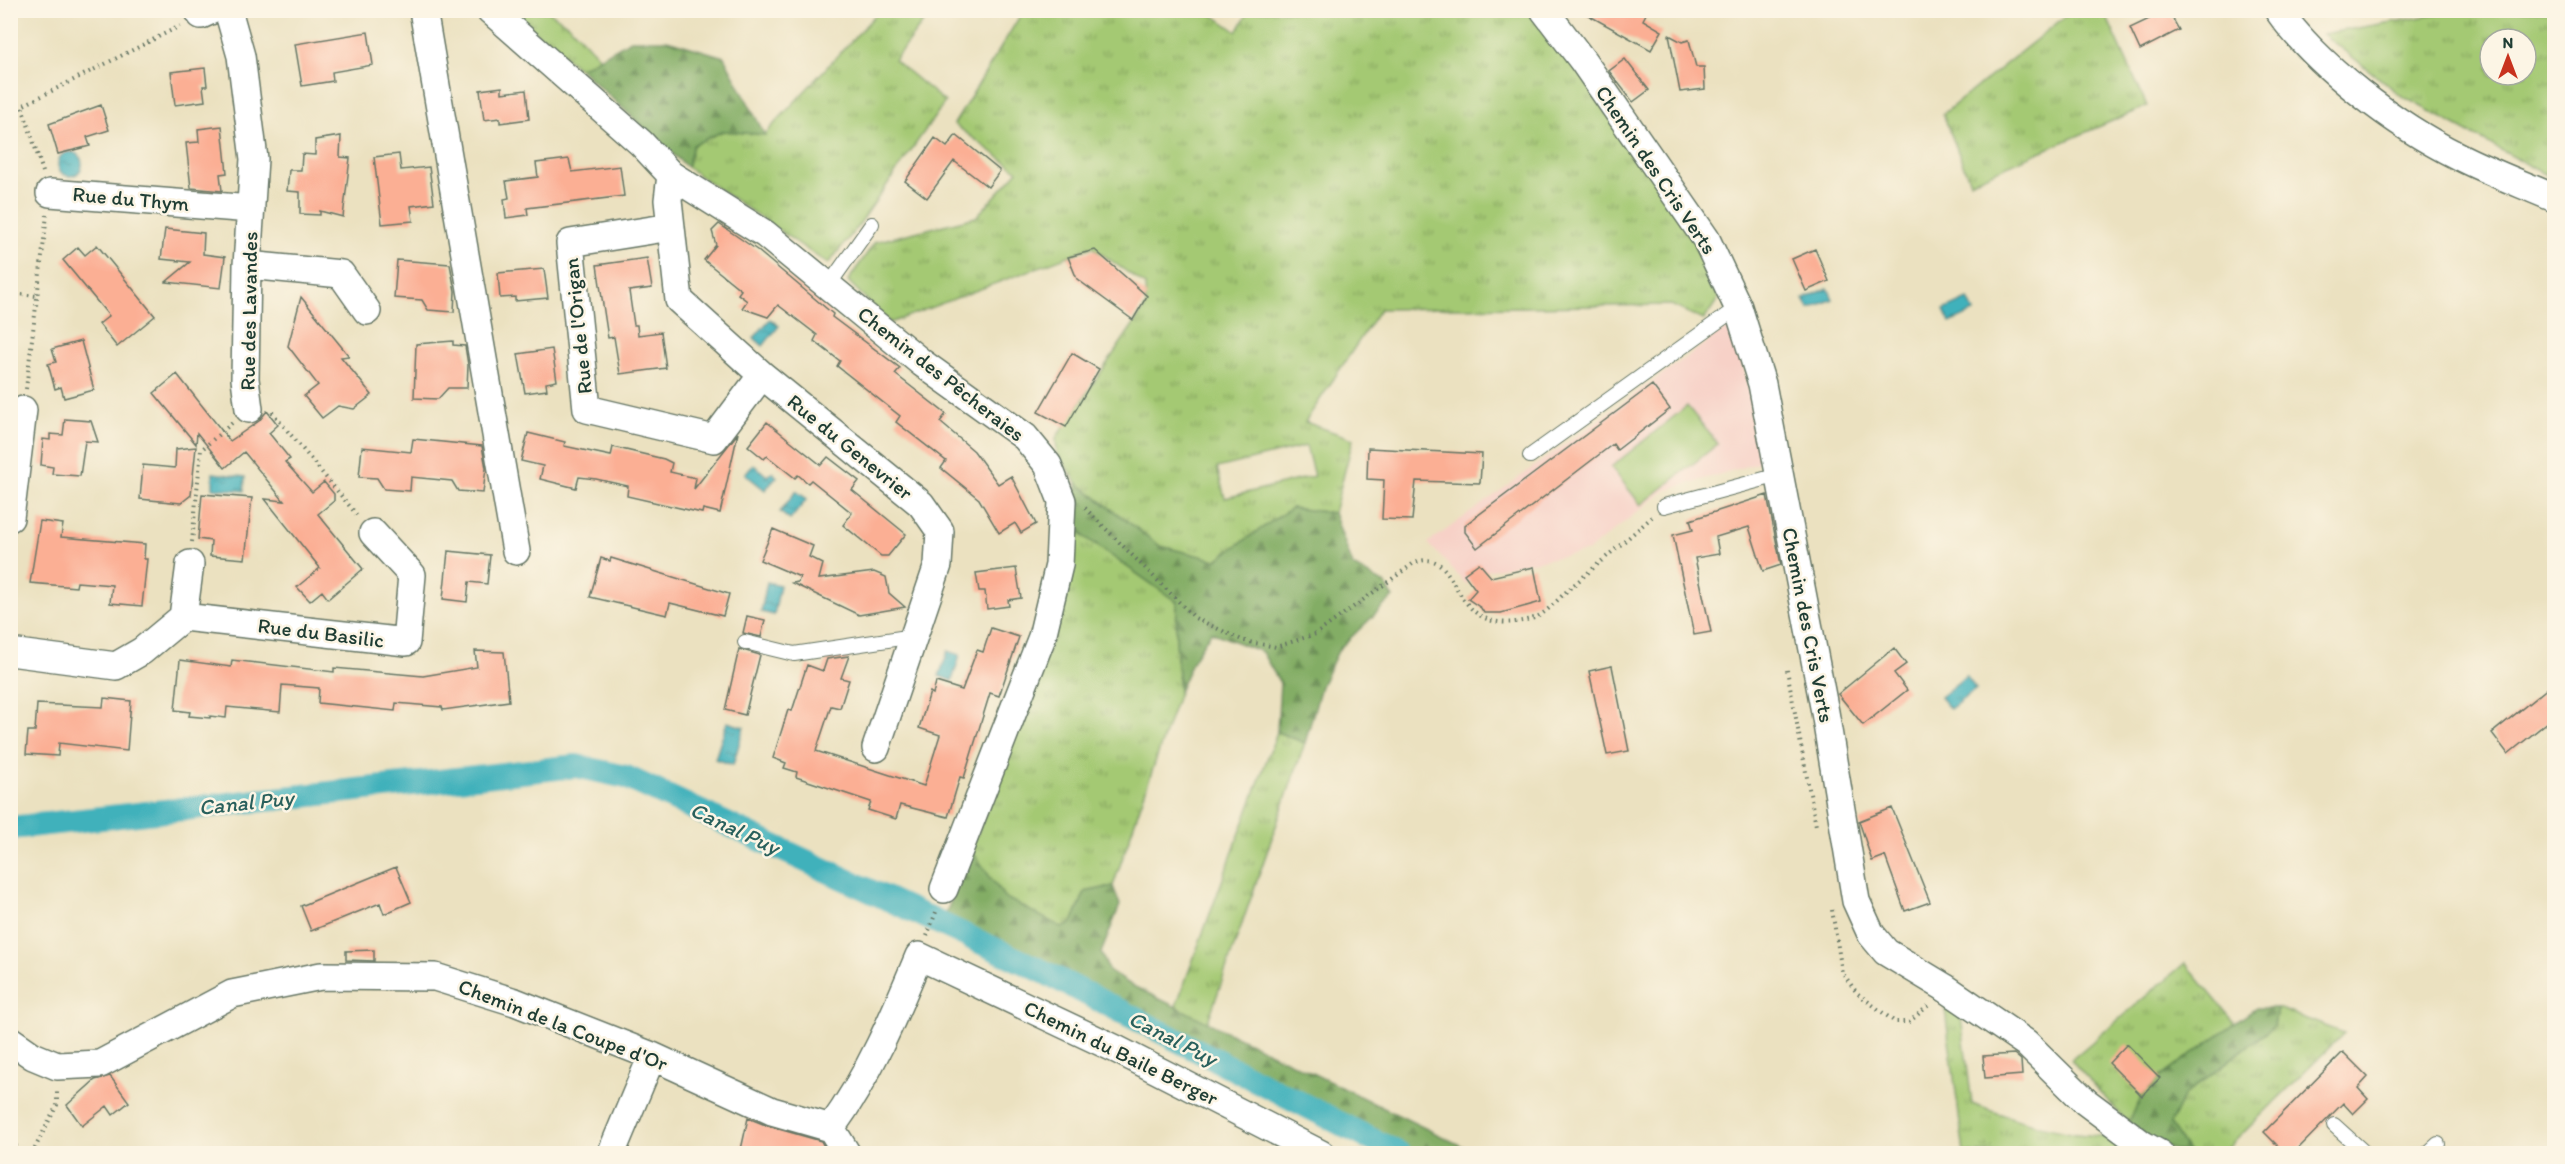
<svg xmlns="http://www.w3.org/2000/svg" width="2565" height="1164" viewBox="0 0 2565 1164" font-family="Itim,sans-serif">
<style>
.built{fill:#f7d1c7}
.grass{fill:url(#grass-tufts);stroke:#628354;stroke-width:1.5;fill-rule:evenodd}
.forest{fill:url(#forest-firs);stroke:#51754c;stroke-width:1.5}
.green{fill:#a4c973;stroke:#628354;stroke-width:1.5}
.water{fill:url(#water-ripples);stroke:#307778;stroke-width:1.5}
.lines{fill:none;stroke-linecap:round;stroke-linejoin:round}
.canal{stroke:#41b1bb;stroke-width:24}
.building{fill:#fbaf94}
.lane-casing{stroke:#667665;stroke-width:16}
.street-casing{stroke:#667665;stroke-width:30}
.path{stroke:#667665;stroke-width:4;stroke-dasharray:1.5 4.5;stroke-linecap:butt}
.lane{stroke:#fff;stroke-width:14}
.street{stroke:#fff;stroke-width:27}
.labels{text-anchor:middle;stroke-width:5;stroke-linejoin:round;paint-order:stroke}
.street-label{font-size:21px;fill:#1f3d34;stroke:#fcf5e5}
.water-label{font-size:22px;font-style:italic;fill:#29605c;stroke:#fcf5e5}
</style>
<defs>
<pattern id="grass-tufts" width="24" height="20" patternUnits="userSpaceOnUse" patternTransform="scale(1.5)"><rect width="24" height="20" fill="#a4c973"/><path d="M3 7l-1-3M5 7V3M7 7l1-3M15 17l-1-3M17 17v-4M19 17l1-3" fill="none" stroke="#85a45f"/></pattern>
<pattern id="forest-firs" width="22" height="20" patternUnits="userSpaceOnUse" patternTransform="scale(1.5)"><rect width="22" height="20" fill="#83ad65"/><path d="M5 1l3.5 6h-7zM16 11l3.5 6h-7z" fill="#6b8e54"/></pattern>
<pattern id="water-ripples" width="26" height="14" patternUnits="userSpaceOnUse" patternTransform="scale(1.5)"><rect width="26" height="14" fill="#41b1bb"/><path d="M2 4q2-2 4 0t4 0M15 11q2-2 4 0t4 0" fill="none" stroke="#369199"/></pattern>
</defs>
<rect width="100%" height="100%" fill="#fcf5e5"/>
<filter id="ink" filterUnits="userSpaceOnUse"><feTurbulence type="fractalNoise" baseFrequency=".0167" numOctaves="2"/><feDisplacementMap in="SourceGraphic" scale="12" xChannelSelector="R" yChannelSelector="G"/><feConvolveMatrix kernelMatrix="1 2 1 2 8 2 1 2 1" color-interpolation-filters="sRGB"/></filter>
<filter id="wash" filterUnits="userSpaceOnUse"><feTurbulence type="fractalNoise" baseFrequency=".008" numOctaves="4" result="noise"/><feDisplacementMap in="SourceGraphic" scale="24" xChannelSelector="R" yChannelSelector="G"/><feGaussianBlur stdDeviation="1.35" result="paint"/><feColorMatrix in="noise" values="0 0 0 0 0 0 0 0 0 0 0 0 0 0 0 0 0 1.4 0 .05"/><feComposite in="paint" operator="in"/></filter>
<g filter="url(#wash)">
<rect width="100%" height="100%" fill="#ebe1c0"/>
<path class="built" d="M 1732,324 L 1767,460 L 1664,491 L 1588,551 L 1486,571 L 1466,584 L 1428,543 Z"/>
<path class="grass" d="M 1535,10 L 1716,267 L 1718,299 L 1704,320 L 1671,305 L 1380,309 L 1305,422 L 1353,439 L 1334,513 L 1291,508 L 1216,560 L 1160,546 L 1077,483 L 1057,453 L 1056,438 L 1146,306 L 1145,285 L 1092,247 L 890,323 L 848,281 L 875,242 L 976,217 L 1018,171 L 954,124 L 1023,11 L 1207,11 L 1237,32 L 1249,11 ZM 1306,446 L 1314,476 L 1225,498 L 1217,468 Z
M 2462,10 L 2554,11 L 2554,179 L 2402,96 L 2323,34 ZM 2490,39 L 2526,39 L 2526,75 L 2490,75 Z
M 510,11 L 548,11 L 570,26 L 600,58 L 580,69 Z
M 879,11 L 932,11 L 894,60 L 945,102 L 856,229 L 828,264 L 687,167 L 693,145 L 723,131 L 765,134 Z
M 2072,11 L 2104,11 L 2147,106 L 1970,182 L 1943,114 Z
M 1075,530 L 1177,602 L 1176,639 L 1179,692 L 1113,886 L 1085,892 L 1072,923 L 1063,929 L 1004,897 L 971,850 L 1048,651 L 1067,592 Z
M 1277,732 L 1305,743 L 1207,1024 L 1176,1006 Z
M 2185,963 L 2235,1023 L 2148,1086 L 2128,1123 L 2071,1060 Z
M 2277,1008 L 2344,1033 L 2223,1153 L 2189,1153 L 2170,1124 L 2184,1095 L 2274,1026 Z
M 1960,1009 L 1972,1104 C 2003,1115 2034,1126 2066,1132 C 2088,1137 2099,1133 2121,1142 L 2122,1153 L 1964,1153 L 1945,1010 Z"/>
<path class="forest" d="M 631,40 L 667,40 L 724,57 L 765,135 L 723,131 L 693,145 L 687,167 L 580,69 Z
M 1077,483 L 1160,546 L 1216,560 L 1291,508 L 1334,513 L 1353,566 L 1385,584 L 1393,597 L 1339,649 L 1321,686 L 1305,743 L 1277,732 L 1280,683 L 1262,652 L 1211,632 L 1193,660 L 1179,692 L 1176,639 L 1177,602 L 1075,530 Z
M 971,850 L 1004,897 L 1063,928 L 1072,923 L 1085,892 L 1113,886 L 1120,905 L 1101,953 L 1109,971 L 1131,985 L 1472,1151 L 1508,1145 L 1517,1153 L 1411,1153 L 945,916 Z
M 2256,1008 L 2277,1008 L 2274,1026 L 2184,1095 L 2170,1124 L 2189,1153 C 2167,1153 2145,1134 2128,1123 L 2148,1086 Z"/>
<path class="green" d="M 1687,406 L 1718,444 L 1641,505 L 1611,467 Z"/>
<path class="water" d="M58 164a12 12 0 1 1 24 0a12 12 0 1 1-24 0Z
M 1828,288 L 1833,299 L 1809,309 L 1804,299 Z
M 1968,299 L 1974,312 L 1950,323 L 1944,310 Z
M 770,319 L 779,326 L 763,346 L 754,338 Z
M 753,464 L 767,476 L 772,472 L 777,477 L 765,490 L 745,474 Z
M 213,473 L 245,477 L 244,491 L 213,488 Z
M 796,491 L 807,499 L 790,520 L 780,512 Z
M 767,582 L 780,585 L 774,615 L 761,612 Z
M 948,651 L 960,655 L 952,681 L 939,676 Z
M 1966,676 L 1976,689 L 1950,709 L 1940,697 Z
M 727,722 L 744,727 L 733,765 L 715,759 Z"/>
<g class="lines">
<path class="canal" d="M 10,828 L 576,766 L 626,777 L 1040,970 L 1400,1154"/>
</g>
<g id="blocks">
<path class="building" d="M 1579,10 L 1648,10 L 1643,20 L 1662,31 L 1651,50 Z
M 2168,10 L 2179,30 L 2140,50 L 2130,28 Z
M 368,32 L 373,65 L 332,72 L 333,81 L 302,86 L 295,44 Z
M 1669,35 L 1682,42 L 1689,40 L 1696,67 L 1704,67 L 1705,89 L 1680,92 Z
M 1625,59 L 1649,90 L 1633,102 L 1609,71 Z
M 205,68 L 207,86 L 203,86 L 205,101 L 175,105 L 171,72 Z
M 502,87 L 502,93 L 526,90 L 529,119 L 500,123 L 500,118 L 484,120 L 480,90 Z
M 101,105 L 109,130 L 87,137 L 90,146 L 58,154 L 49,124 Z
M 222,126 L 227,173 L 220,174 L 222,191 L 191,188 L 186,143 L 199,142 L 198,129 Z
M 956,135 L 1000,171 L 988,187 L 954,161 L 927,198 L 905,181 L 935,138 L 947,147 Z
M 341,136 L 340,157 L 350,158 L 343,217 L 320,211 L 320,215 L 300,214 L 300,192 L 287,191 L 289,170 L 301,170 L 302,154 L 315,155 L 315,140 Z
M 399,154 L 401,170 L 429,167 L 434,203 L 411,206 L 413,221 L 382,224 L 374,157 Z
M 569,159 L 572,172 L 620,166 L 624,196 L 527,208 L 528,215 L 506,218 L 504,199 L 509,198 L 506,181 L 538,177 L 536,163 Z
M 719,224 L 757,250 L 833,314 L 832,317 L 900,368 L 895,374 L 946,414 L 940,422 L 974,451 L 998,484 L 1011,476 L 1036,524 L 1021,533 L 1015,523 L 999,533 L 979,499 L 941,468 L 946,461 L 896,422 L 900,416 L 837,366 L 840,361 L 814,341 L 817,335 L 778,305 L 768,317 L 742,308 L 747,301 L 738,294 L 741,290 L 704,260 L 716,245 L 712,231 Z
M 165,229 L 204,233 L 203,254 L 225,257 L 221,288 L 166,282 L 190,262 L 161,259 Z
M 97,245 L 155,316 L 117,347 L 99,324 L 109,316 L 63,260 L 78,247 L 85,255 Z
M 1815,249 L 1829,281 L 1806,291 L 1792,259 Z
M 1095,250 L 1147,296 L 1133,320 L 1077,279 L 1068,257 Z
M 647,258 L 652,288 L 629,291 L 634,325 L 637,325 L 638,335 L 661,332 L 666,368 L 620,374 L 614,337 L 608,338 L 597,265 Z
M 397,260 L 450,264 L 455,291 L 454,312 L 428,310 L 422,300 L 394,298 Z
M 544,269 L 548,298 L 515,301 L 515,297 L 500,298 L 498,273 Z
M 301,297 L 349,356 L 341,357 L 372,395 L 354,409 L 338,406 L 322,418 L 304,396 L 318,385 L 288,346 Z
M 81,341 L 94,390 L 64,398 L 61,387 L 55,389 L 48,364 L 56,362 L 52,349 Z
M 453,341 L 453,345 L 465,346 L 468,365 L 467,388 L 448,388 L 438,399 L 414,398 L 416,344 Z
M 552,349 L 557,381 L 546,383 L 547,390 L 525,393 L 518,354 Z
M 1072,353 L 1099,369 L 1066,427 L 1038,412 Z
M 177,374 L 230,441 L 259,421 L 267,411 L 278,425 L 269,433 L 290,459 L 285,462 L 312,492 L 324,482 L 334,494 L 334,501 L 318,514 L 363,569 L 328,599 L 322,591 L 310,601 L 297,587 L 320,568 L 265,499 L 284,501 L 244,452 L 225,468 L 197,433 L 196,444 L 154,393 Z
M 1652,385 L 1670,409 L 1617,450 L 1613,444 L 1477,548 L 1465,532 L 1465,525 Z
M 65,419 L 91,421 L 98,442 L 85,441 L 80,476 L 52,474 L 53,467 L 41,465 L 43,439 L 50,440 L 50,434 L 63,435 Z
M 767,422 L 821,465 L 828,457 L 859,481 L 852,490 L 906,534 L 888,556 L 881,556 L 843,525 L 852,513 L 811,480 L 808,483 L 798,475 L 795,478 L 767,456 L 764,459 L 748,446 Z
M 528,433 L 565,442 L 564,446 L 611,456 L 613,447 L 664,459 L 672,463 L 670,472 L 696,478 L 694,489 L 738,433 L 720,513 L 703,509 L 702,513 L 627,496 L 628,486 L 596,479 L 579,477 L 576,488 L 540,479 L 543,466 L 521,461 Z
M 413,439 L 482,446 L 486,468 L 483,493 L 458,491 L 452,481 L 411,477 L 410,491 L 384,489 L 377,478 L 359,477 L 362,447 L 411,452 Z
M 196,447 L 191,495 L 181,503 L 140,499 L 143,465 L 175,468 L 176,449 Z
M 1368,448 L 1482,454 L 1480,483 L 1416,481 L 1412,520 L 1382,519 L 1384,480 L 1367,479 Z
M 202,494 L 252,498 L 245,559 L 210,556 L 211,541 L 198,539 Z
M 1767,495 L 1781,565 L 1763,571 L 1749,527 L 1716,537 L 1719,554 L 1695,558 L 1711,632 L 1694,635 L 1673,535 L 1693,530 L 1690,520 Z
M 40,521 L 63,524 L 61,537 L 145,544 L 144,559 L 147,559 L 142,606 L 110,603 L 112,585 L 77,582 L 76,587 L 30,583 Z
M 773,529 L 813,546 L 809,557 L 823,564 L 819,579 L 874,572 L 886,577 L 889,593 L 905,607 L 859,615 L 792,583 L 798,582 L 800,577 L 760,560 Z
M 448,551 L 490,555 L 487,584 L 469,582 L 467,602 L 443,599 Z
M 601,558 L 610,561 L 611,558 L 729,594 L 723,616 L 670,603 L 667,615 L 590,597 Z
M 1479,563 L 1491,577 L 1534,567 L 1541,602 L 1501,613 L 1484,613 L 1481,608 L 1468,599 L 1476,590 L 1464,574 Z
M 1016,568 L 1021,598 L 1008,600 L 1009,606 L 987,609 L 985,591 L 979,591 L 976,573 Z
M 747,616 L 765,620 L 761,637 L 743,633 Z
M 991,628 L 1019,637 L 999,696 L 990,693 L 964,778 L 960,777 L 948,817 L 900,805 L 896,819 L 868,810 L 871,802 L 796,777 L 797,772 L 784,768 L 786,763 L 773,758 L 788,710 L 792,711 L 807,665 L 823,671 L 827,659 L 849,656 L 841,678 L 849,680 L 840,708 L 831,706 L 816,751 L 924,786 L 940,735 L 919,728 L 930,692 L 933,694 L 936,682 L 962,690 L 977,650 L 983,652 Z
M 1894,648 L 1906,664 L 1894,673 L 1907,690 L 1863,725 L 1838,694 Z
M 739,649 L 760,655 L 745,715 L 725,710 Z
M 475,651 L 504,652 L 509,701 L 443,710 L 442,707 L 396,703 L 395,711 L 318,703 L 319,688 L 282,685 L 280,712 L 227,707 L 226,718 L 210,716 L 210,718 L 189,716 L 190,712 L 175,710 L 180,660 L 231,667 L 232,660 L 334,672 L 334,668 L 423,676 L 477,667 Z
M 1612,666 L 1629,751 L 1607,755 L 1589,671 Z
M 2554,683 L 2554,717 L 2508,754 L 2492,733 Z
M 104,698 L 131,701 L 127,751 L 59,743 L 58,756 L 26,754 L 28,731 L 35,731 L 37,704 L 103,707 Z
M 1892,808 L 1930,902 L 1905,911 L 1885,856 L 1872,861 L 1859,821 Z
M 396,867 L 411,902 L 384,914 L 380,903 L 311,931 L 301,906 Z
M 374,950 L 374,961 L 346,960 L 346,951 Z
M 2127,1044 L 2160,1078 L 2142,1096 L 2109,1063 Z
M 2343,1052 L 2368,1077 L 2358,1088 L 2368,1099 L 2353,1114 L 2343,1103 L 2293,1154 L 2286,1154 L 2264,1132 Z
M 2014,1054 L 2021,1060 L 2022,1075 L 1985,1078 L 1983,1056 Z
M 110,1076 L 129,1102 L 113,1115 L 107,1106 L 82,1126 L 67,1105 L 95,1080 Z
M 748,1118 L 768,1126 L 821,1141 L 828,1154 L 740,1154 Z"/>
</g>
</g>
<g filter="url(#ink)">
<use href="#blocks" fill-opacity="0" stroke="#667665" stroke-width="1.5"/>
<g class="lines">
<g class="lane-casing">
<path id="lane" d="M 828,286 L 872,224
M 1530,456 L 1738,307
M 1664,506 L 1779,475
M 745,642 L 794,654 L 914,636
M 2334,1125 L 2366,1154
M 2427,1154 L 2438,1144"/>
</g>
<g class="street-casing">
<path id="street" d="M 198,10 L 201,15 L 212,10
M 228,10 L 241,56 L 254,159 L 247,265 L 245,379 L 249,409
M 423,10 L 516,551
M 490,10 L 641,143 L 671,175 L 765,234 L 922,363 L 1025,437 L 1048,465 L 1062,501 L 1059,565 L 1042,637 L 944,889
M 1544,10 L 1583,61 L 1706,239 L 1738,307 L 1762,384 L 1825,712 L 1856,901 L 1871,934 L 1886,952 L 1944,987 L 2026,1043 L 2086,1102 L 2142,1144 L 2160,1154
M 2278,10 C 2317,66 2397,126 2458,156 C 2489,172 2522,184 2554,198
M 671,175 L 668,200 L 679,300 L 762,375 L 921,504 L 940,531 L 938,565 L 876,748
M 50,193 L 251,209
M 671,227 L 570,243 L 587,409 L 714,439 L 762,375
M 247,265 L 341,274 L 367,311
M 10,518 L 23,410
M 183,617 L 406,642 L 412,575 L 373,533
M 10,652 L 116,666 L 142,651 L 183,617 L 190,564
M 10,1040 L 33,1056 L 57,1066 L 100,1064 L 232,994 L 321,976 L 435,977 L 515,1002 L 652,1056 L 772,1111 L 831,1128 L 847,1154
M 831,1128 C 869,1076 894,1016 919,956 L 1118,1050 L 1321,1154
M 611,1154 L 652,1056"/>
</g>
<path class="path" d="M 43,172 L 22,106 L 180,26
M 10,293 L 37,296
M 26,389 L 47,215
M 272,412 L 357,515
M 1085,508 L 1195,618 L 1244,641 L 1276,647 L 1316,634 L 1414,563 C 1466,542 1443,645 1534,618 C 1546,614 1559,598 1569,589 C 1597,565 1625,541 1652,517
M 192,542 L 201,450 L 232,423
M 1787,670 L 1816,826
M 1832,910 L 1842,972 L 1857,993 L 1895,1022 L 1909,1022 L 1928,1006
M 927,936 L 936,912
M 10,1142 L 16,1146 L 16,1154
M 32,1154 L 57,1105 L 57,1088"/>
<use href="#lane" class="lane"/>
<use href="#street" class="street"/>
</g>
</g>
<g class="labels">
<g class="street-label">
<text transform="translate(1656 170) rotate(56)" y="7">Chemin des Cris Verts</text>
<text transform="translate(131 199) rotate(5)" y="7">Rue du Thym</text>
<text transform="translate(249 311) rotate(-89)" y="7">Rue des Lavandes</text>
<text transform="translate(578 326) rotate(-96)" y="7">Rue de l'Origan</text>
<text transform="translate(941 374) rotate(38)" y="7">Chemin des Pêcheraies</text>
<text transform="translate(850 447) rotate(39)" y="7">Rue du Genevrier</text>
<text transform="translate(1808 625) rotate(79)" y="7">Chemin des Cris Verts</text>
<text transform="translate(321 633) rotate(7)" y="7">Rue du Basilic</text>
<text transform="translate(563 1025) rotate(21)" y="7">Chemin de la Coupe d'Or</text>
<text transform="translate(1121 1053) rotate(26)" y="7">Chemin du Baile Berger</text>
</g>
<g class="water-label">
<text transform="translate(246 802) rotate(-6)" y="8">Canal Puy</text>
<text transform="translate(735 828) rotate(25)" y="8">Canal Puy</text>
<text transform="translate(1173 1038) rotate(27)" y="8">Canal Puy</text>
</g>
</g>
<rect width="2565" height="1164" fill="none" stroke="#fcf5e5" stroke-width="36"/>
<g transform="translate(2508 57)"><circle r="28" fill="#fcf5e5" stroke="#a4ab9e" stroke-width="1.5"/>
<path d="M0-4.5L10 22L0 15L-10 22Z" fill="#c8321e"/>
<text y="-9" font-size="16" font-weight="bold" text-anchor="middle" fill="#1f3d34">N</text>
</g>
</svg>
